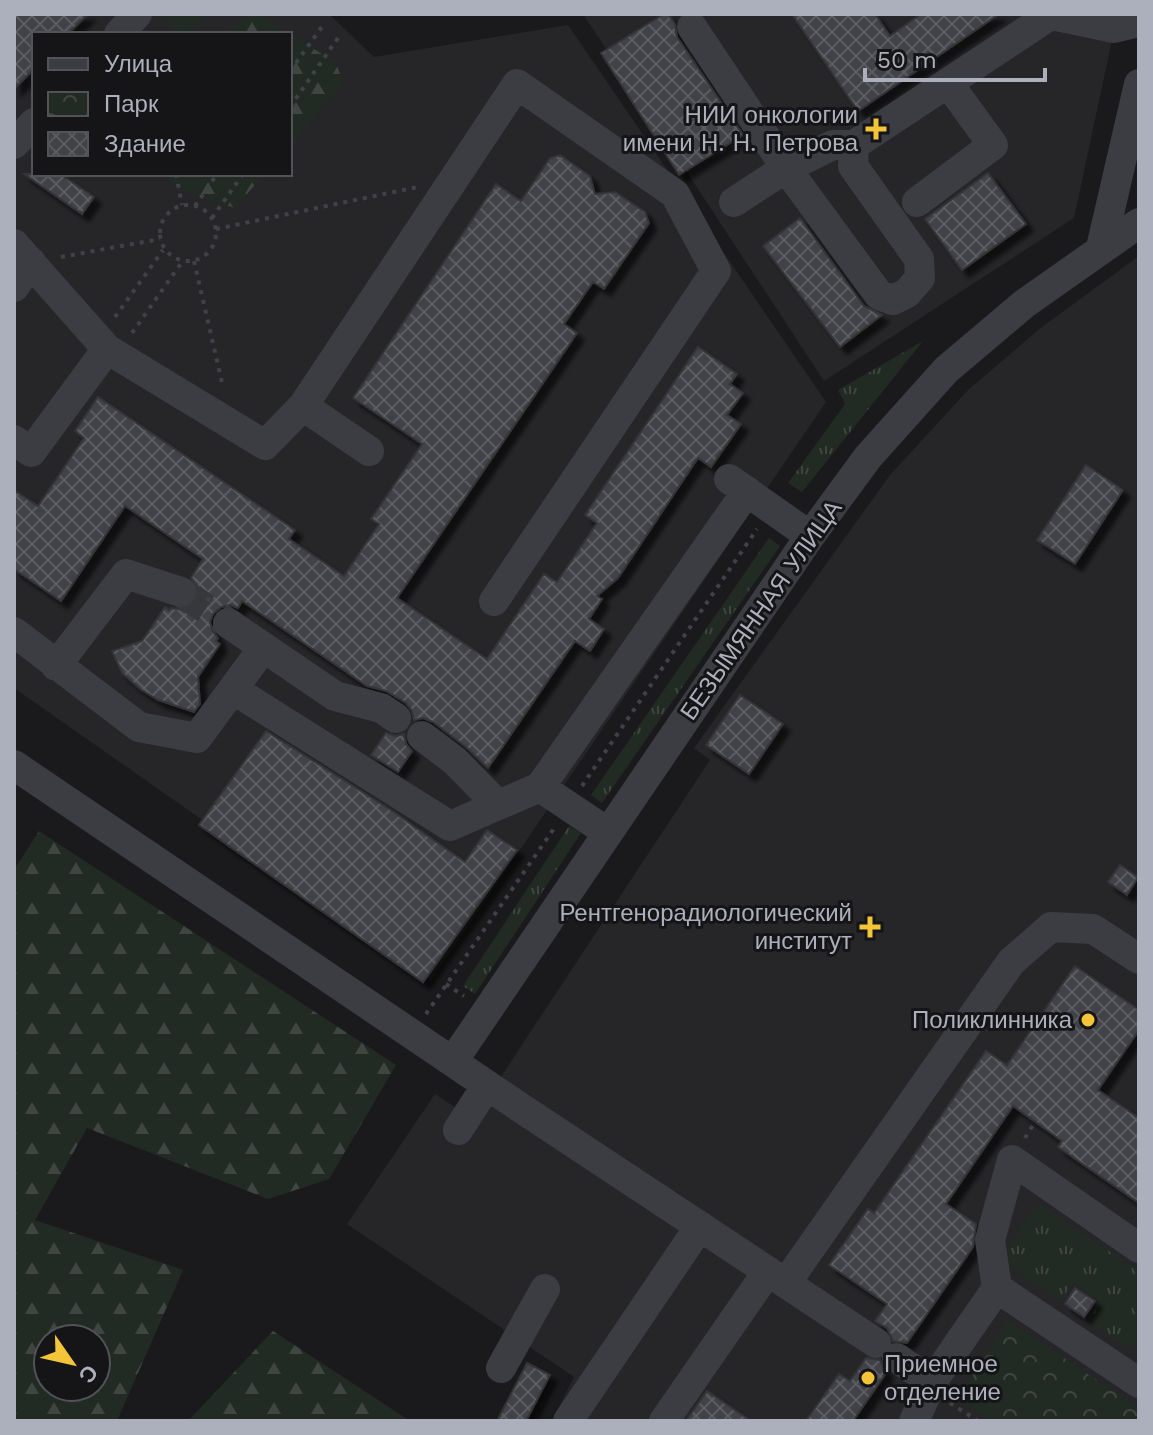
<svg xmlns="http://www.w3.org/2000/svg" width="1153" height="1435" viewBox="0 0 1153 1435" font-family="'Work Sans',sans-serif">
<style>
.built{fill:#262629;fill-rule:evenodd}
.grass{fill:url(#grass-tufts)}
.forest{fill:url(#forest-firs);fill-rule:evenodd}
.park{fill:url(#park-crowns)}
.building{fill:url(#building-cross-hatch);stroke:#343438;stroke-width:2;filter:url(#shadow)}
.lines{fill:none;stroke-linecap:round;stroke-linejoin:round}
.minor-tunnel{stroke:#37383c;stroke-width:30;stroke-dasharray:30 15;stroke-linecap:butt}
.path{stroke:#404248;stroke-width:4;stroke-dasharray:4 6;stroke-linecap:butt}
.minor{stroke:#3c3d43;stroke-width:30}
.poi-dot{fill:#f5c539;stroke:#151517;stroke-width:3}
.labels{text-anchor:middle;stroke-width:6;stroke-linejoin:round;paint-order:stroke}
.poi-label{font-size:24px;fill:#acafbc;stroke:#151517;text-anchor:end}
.street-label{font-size:24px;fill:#acafbc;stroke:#151517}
</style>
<defs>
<pattern id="grass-tufts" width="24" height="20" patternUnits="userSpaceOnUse" patternTransform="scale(2)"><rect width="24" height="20" fill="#212a23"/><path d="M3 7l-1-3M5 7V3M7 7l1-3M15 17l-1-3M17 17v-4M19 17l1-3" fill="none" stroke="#3f4641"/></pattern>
<pattern id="forest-firs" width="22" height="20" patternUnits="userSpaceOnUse" patternTransform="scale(2)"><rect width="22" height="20" fill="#212a23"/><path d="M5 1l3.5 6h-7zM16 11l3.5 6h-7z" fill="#3f4641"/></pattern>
<pattern id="park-crowns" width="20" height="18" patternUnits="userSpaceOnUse" patternTransform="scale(2)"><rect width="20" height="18" fill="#212a23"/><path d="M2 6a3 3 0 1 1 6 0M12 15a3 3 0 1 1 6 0" fill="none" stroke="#3f4641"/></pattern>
<pattern id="building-cross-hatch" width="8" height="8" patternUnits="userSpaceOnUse" patternTransform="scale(2)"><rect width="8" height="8" fill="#414246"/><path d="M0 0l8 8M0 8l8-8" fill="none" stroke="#5a5b5f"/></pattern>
<filter id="shadow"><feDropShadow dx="7" dy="7" stdDeviation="2" flood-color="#0009"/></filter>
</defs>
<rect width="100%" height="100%" fill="#1a1a1c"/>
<path class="built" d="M 14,14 L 329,14 L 374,57 L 568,25 L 826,402 L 431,980 L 14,688 ZM 34,34 L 290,34 L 290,174 L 34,174 Z
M 583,14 L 1106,14 L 1112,40 L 1074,218 L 824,381 Z
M 1139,256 L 1139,1421 L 552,1421 L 574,1377 L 347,1224 L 435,1094 L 473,1119 L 710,760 L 694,748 L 890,475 L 969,389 L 1042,327 Z"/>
<path class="grass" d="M 923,341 L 802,492 L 788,483 L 845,404 L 838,390 Z
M 769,538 L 780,546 L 602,803 L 591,795 Z
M 569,826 L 581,833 L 475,994 L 463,986 Z
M 1038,1203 L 1139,1272 L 1139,1334 L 1129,1349 L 1088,1321 L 1101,1301 L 1073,1282 L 1060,1301 L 1000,1260 Z"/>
<path class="forest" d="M 164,14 L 207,14 L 188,31 L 173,30 Z
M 251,14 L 259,14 L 336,63 L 343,83 L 290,145 L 290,34 L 223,34 Z
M 165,174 L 264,174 L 235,208 L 185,192 Z
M 39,831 L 396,1065 L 329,1179 L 268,1199 L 87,1128 L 35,1220 L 183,1270 L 117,1421 L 14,1421 L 14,870 ZM 96,1339 L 96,1387 L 48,1387 L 48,1339 Z
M 273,1331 L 410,1421 L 188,1421 Z"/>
<path class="park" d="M 1008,1321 L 1139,1408 L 1139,1421 L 992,1421 L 958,1399 Z"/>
<path class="building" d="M 14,14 L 88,14 L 68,34 L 34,34 L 34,69 L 14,89 Z
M 664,14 L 668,14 L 675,24 L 677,37 L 743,135 L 679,175 L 601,53 Z
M 792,14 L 875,14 L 890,36 L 921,14 L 999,14 L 858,111 Z
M 560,155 L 590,176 L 595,194 L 615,192 L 645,212 L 649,223 L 604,289 L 593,282 L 564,324 L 577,333 L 397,598 L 487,659 L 544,574 L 557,582 L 597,523 L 585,515 L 698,347 L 737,374 L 730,384 L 743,393 L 727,415 L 741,424 L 711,467 L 698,458 L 618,578 L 597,596 L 602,599 L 589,619 L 604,629 L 590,651 L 575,641 L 488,768 L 466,747 L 433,722 L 423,718 L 414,720 L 412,711 L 406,703 L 386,691 L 367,686 L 242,601 L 238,608 L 230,605 L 221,607 L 213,614 L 210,622 L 212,630 L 218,638 L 216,641 L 220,644 L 198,677 L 200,704 L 194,712 L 158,700 L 140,689 L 122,673 L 112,651 L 142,641 L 165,607 L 169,610 L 171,608 L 184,610 L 194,605 L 198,597 L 199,589 L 191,578 L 203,559 L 125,506 L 61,601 L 14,569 L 14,490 L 38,506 L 84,438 L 75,431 L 98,397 L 295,530 L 289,539 L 344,576 L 379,524 L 371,519 L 422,444 L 353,398 L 496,184 L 521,201 L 550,158 Z
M 988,173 L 1026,224 L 962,270 L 925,219 Z
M 24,174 L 60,174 L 94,197 L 82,214 Z
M 800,218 L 864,306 L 882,315 L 840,347 L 763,246 Z
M 1086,465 L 1123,490 L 1075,564 L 1037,540 Z
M 740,695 L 783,724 L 749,774 L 706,745 Z
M 266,731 L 391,810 L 465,862 L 487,830 L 517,850 L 423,982 L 199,825 Z
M 386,733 L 396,736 L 404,734 L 406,744 L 412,751 L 398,772 L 371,755 Z
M 1120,865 L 1138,877 L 1127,895 L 1108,882 Z
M 1075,966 L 1139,1010 L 1139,1030 L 1098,1090 L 1139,1118 L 1139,1203 L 1058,1147 L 1062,1141 L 1013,1106 L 946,1204 L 976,1224 L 973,1247 L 907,1343 L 893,1341 L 887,1328 L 875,1321 L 887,1304 L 829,1265 L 868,1209 L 874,1213 L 986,1051 L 1007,1065 Z
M 1075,1288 L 1095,1301 L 1084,1317 L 1065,1304 Z
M 866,1358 L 880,1360 L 886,1373 L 853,1421 L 806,1421 L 839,1374 L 850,1381 Z
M 527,1363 L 550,1375 L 526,1421 L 497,1421 Z
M 707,1391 L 751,1421 L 686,1421 Z"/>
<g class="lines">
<path class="minor-tunnel" d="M 181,592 L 228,623"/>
<path class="path" d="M 290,71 L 324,24
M 290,107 L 340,35
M 176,174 L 182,205
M160 233a28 28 0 1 1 56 0a28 28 0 1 1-56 0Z
M 195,206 L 217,174
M 212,218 L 243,174
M 216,229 L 418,187
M 61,257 L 160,239
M 194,261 L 223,387
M 115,317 L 163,250
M 132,333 L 182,262
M 207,601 L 218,587
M 582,786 L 757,529
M 446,984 L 464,996
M 426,1014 L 555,827
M 1025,1138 L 1035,1122
M 950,1403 L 978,1421"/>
<path class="minor" d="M 1047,14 L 1114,28 L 1139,22
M 692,27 L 786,168 L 879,295 L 893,300 L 907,293 L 920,278 L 919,259 L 853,166 L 854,145
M 119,34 L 137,14
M 14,144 L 34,123
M 734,202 L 786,168 L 833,145 L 854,145 L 1049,16
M 917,202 L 993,145 L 948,83
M 14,244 L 107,349 L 265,445 L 303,406 L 517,84 L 675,194 L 716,271 L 494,601
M 1101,248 L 1139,84
M 14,287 L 31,262
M 303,406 L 369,451
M 14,440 L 31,452 L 107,349
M 729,479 L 810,536
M 228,623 L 335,696 L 381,708 L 396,718
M 14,632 L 139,727 L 197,738 L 263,648
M 56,666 L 126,574 L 181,592
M 234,690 L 450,826 L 540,787 L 607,832
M 422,736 L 455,761 L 497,804
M 14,765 L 518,1106 L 876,1343
M 540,787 L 747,491
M 453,1061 L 810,536 L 868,457 L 946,370 L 1024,304 L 1139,223
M 458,1130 L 487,1085
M 786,1283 L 1011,962 L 1051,927 L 1093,929 L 1139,959
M 997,1288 L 1139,1383
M 897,1358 L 932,1382
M 501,1368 L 545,1289
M 568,1421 L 700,1226
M 664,1421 L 768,1271
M 914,1421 L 932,1382 L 997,1288 L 990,1240 L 1012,1160 L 1139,1248"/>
</g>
<g class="poi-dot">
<path d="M872 117h8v8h8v8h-8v8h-8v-8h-8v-8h8z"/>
<path d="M866 915h8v8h8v8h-8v8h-8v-8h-8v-8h8z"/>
<circle cx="1088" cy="1020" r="8"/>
<circle cx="868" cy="1378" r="8"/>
</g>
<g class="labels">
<g class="poi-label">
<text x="858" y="123">НИИ онкологии<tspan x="858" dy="28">имени Н. Н. Петрова</tspan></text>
<text x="852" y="921">Рентгенорадиологический<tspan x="852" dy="28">институт</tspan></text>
<text x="1072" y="1028">Поликлинника</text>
<text x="884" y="1372" text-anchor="start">Приемное<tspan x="884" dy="28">отделение</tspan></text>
</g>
<g class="street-label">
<text transform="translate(761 610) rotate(-55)" y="8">БЕЗЫМЯННАЯ УЛИЦА</text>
</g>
</g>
<rect width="1153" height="1435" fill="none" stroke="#acafbc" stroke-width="32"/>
<rect x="32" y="32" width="260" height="144" fill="#151517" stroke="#515359" stroke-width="2"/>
<rect x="48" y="58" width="40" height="12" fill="#3c3d43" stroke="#515359" stroke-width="2"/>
<text x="104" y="72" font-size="24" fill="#acafbc">Улица</text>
<rect x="48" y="92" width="40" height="24" fill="url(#park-crowns)" stroke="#515359" stroke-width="2"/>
<text x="104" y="112" font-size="24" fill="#acafbc">Парк</text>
<rect x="48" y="132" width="40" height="24" fill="url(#building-cross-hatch)" stroke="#515359" stroke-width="2"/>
<text x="104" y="152" font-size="24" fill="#acafbc">Здание</text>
<g transform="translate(72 1363) rotate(124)"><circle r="38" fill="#151517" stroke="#515359" stroke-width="2"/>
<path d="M0-6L14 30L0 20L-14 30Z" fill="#f5c539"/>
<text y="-12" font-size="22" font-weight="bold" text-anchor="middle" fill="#acafbc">С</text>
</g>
<path d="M865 68v12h180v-12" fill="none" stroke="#acafbc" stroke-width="4"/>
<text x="877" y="68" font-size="24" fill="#acafbc" stroke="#151517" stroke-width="6" paint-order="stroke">50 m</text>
</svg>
